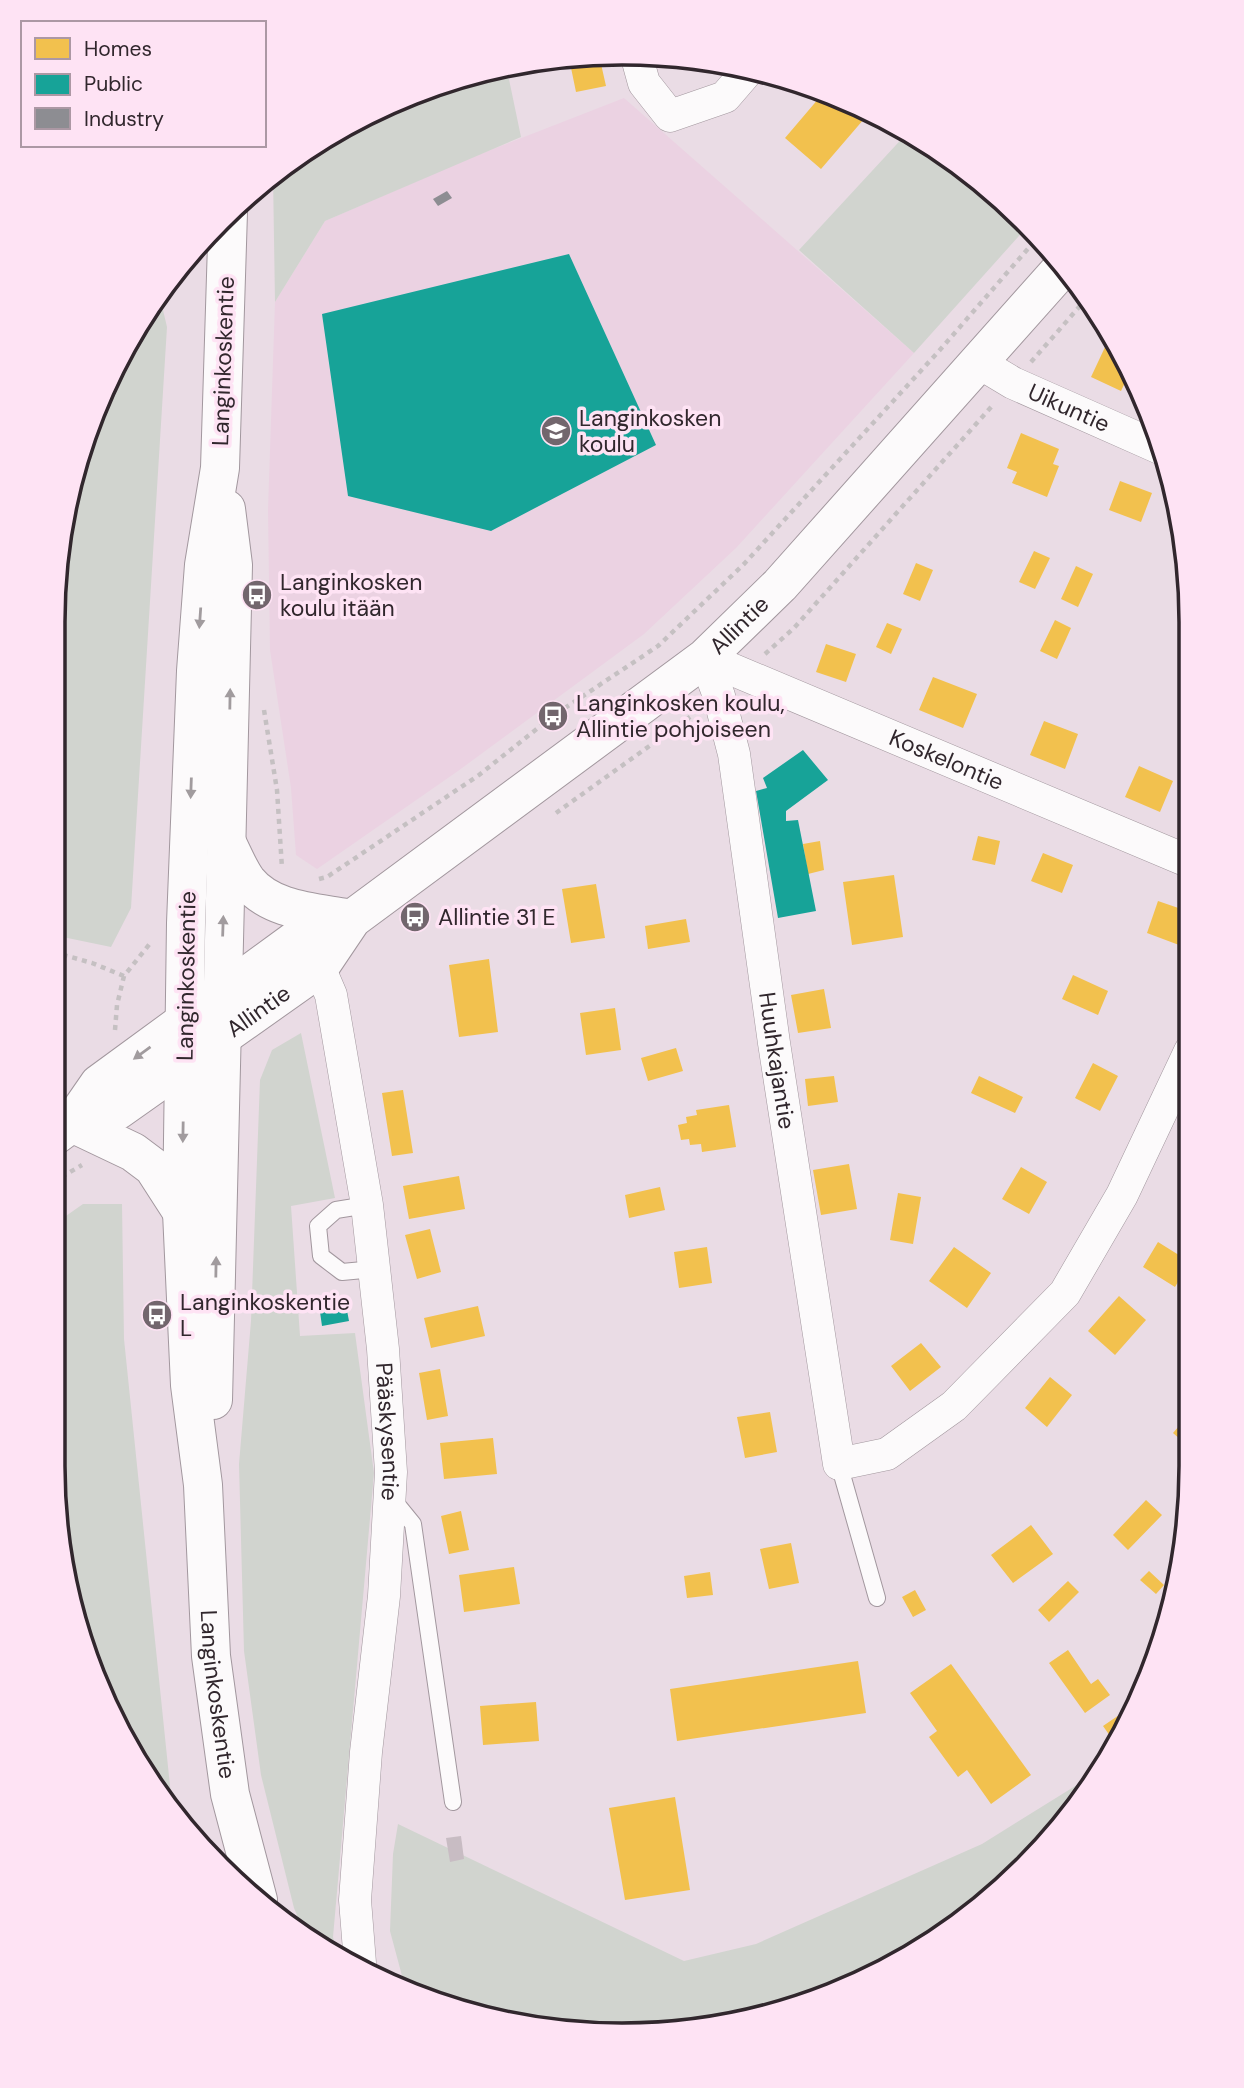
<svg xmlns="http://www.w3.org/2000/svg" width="1244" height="2088" viewBox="0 0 1244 2088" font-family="'DM Sans',sans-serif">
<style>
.built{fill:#ebd2e2}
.green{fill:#d1d4cf}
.homes{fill:#f2c14e}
.public{fill:#17a398}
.industry{fill:#8d8d92}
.building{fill:#c8bcc3}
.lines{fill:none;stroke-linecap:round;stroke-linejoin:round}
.service-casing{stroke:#a2979e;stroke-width:18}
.minor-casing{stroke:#a2979e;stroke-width:33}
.tertiary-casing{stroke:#a2979e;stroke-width:40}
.path{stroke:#c5c0c2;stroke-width:4.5;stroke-dasharray:5 5;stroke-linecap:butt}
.service{stroke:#fcfafb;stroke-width:16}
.minor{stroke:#fcfafb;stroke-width:32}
.tertiary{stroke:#fcfafb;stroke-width:38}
.oneway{fill:#a19b9e}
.labels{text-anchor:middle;stroke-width:7;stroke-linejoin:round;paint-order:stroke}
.street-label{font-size:23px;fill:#31272d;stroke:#fee3f4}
.poi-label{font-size:23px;fill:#31272d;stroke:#fee3f4;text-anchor:start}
.rim{fill:none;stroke:#31272d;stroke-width:3.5}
</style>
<rect width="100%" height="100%" fill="#eadce5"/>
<path class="built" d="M 624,98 L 914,353 L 736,548 L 644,634 L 458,771 L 317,869 L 296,855 L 291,788 L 270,650 L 268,510 L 275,302 L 325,221 L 470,158 Z"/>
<path class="green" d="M 506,65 L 521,137 L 325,221 L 275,302 L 273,175 L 306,148 L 404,96 Z
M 908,132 L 939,149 L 1027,227 L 914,353 L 799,250 Z
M 159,293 L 167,327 L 131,908 L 111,947 L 53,935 L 54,584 L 83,439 L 149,305 Z
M 301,1033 L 335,1198 L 291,1206 L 300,1336 L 355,1333 L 374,1473 L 333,1937 L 336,1950 L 305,1934 L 294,1908 L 261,1775 L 244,1651 L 239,1464 L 251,1321 L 260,1080 L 272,1050 Z
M 83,1204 L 122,1204 L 124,1339 L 173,1815 L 83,1649 L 53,1466 L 53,1225 Z
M 1101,1770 L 1095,1783 L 968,1918 L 805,2005 L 622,2035 L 439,2005 L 405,1987 L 390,1931 L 393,1854 L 398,1824 L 684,1961 L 756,1944 L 982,1844 Z"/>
<path class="homes" d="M 599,55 L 606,86 L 576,92 L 569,58 Z
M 825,91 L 840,96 L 870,112 L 821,169 L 785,138 Z
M 1106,345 L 1122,353 L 1130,372 L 1121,391 L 1091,377 Z
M 1021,433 L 1059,449 L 1053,464 L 1059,466 L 1047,497 L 1012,483 L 1017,472 L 1007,468 Z
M 1120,481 L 1152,493 L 1141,522 L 1109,510 Z
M 1034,551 L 1050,558 L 1035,589 L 1019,582 Z
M 916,563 L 933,570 L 920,601 L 903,594 Z
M 1076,566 L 1093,574 L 1078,607 L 1061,599 Z
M 1055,620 L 1071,628 L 1057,659 L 1040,651 Z
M 887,623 L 902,629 L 891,654 L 876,647 Z
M 826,644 L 856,654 L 846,682 L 816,672 Z
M 933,677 L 977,694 L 963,728 L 919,710 Z
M 1044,721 L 1078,734 L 1065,769 L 1030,755 Z
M 1139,766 L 1173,781 L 1160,812 L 1125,797 Z
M 978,836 L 1000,841 L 995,865 L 972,860 Z
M 820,841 L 824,870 L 808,874 L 803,844 Z
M 1043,853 L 1073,865 L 1062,893 L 1031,881 Z
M 894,875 L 903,937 L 852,945 L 843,882 Z
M 596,884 L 605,938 L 571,943 L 562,889 Z
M 1158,901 L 1190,912 L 1190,940 L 1187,948 L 1147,933 Z
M 686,919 L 690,942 L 648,949 L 645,926 Z
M 489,959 L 498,1032 L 459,1037 L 449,965 Z
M 1073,975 L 1108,991 L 1098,1015 L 1062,999 Z
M 824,989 L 831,1028 L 798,1033 L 791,995 Z
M 615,1008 L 621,1050 L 586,1055 L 580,1013 Z
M 676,1048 L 683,1071 L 648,1081 L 641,1058 Z
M 1093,1063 L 1118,1076 L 1100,1111 L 1075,1098 Z
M 834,1076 L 838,1102 L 808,1106 L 805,1079 Z
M 979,1076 L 1023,1097 L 1015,1113 L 971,1093 Z
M 403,1090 L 413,1153 L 392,1156 L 382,1093 Z
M 729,1105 L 736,1147 L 702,1152 L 701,1144 L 690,1145 L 689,1139 L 681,1140 L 678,1125 L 687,1123 L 686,1117 L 697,1115 L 696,1110 Z
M 849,1164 L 857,1209 L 821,1215 L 813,1170 Z
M 1021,1167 L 1047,1182 L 1029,1214 L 1002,1199 Z
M 459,1176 L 465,1209 L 409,1219 L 403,1186 Z
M 660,1187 L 665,1210 L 629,1218 L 625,1195 Z
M 898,1193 L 921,1197 L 913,1244 L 890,1240 Z
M 430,1229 L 441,1272 L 417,1279 L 405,1235 Z
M 1158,1242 L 1190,1262 L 1175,1287 L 1143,1267 Z
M 707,1247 L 712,1283 L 679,1288 L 674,1252 Z
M 954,1247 L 991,1273 L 967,1308 L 929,1281 Z
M 1119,1296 L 1146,1320 L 1115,1355 L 1088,1331 Z
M 478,1306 L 485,1336 L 431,1348 L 424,1318 Z
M 921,1343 L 941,1367 L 910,1391 L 891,1366 Z
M 440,1369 L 448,1416 L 427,1420 L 419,1373 Z
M 1050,1377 L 1072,1395 L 1047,1427 L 1025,1408 Z
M 770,1412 L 777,1452 L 745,1458 L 737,1417 Z
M 1186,1418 L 1190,1421 L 1190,1448 L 1173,1433 Z
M 493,1438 L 497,1474 L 444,1479 L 440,1443 Z
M 1146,1500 L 1162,1515 L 1128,1550 L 1113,1535 Z
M 461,1511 L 469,1550 L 449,1554 L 441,1516 Z
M 1031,1525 L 1053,1554 L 1013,1583 L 991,1555 Z
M 791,1543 L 799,1583 L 769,1589 L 760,1549 Z
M 514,1567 L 520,1604 L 464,1612 L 459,1575 Z
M 1149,1571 L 1164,1585 L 1156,1594 L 1140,1580 Z
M 710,1572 L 713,1595 L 687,1598 L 684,1576 Z
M 1068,1581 L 1079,1592 L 1049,1622 L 1038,1610 Z
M 915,1590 L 926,1610 L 913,1617 L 902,1597 Z
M 1068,1650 L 1091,1684 L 1098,1679 L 1110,1695 L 1085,1713 L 1049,1663 Z
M 858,1661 L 866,1713 L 677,1741 L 670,1689 Z
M 951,1664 L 1031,1775 L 991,1804 L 967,1770 L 958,1777 L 929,1737 L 937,1731 L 910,1693 Z
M 536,1702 L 539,1741 L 483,1745 L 480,1706 Z
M 1125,1711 L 1128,1716 L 1115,1743 L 1103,1726 Z
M 675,1797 L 690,1890 L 625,1900 L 609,1808 Z"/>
<path class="public" d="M 569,254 L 656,445 L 491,531 L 348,496 L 322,314 Z
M 803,750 L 828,780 L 786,811 L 786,821 L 798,820 L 816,911 L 778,918 L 756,791 L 767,788 L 763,778 Z
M 345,1300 L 349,1321 L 322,1326 L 319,1305 Z"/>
<path class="industry" d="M 447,191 L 452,198 L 438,206 L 433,199 Z"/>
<path class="building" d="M 461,1836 L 464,1859 L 450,1862 L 446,1838 Z"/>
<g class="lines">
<g class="service-casing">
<path id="service" d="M 367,1205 L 336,1210 L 318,1226 L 321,1256 L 342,1272 L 374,1269
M 839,1464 L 877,1598
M 391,1497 L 413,1524 L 453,1802"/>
</g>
<g class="minor-casing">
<g id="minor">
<path d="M 636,54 L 644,83 L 670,116 L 725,97 L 750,68"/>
<path id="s1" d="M 978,362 L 1013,383 L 1162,449"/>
<path id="s2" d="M 705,658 L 719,696 L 734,754 L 774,1043 L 839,1464 L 887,1454 L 954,1406 L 1065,1293 L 1122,1195 L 1190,1051"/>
<path id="s3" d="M 705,658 L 1190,862"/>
<path id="s4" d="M 310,946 L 331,995 L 367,1205 L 383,1349 L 391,1472 L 384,1596 L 366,1752 L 355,1900 L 360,1963"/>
</g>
</g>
<g class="tertiary-casing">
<g id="tertiary">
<path id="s5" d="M 228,212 L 220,468 L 204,565 L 196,671 L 186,923 L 182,1212 L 190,1385 L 203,1485 L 211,1656 L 230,1794 L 258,1900"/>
<path d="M 227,843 C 233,855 239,870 247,881 C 270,910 312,912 346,918"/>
<path d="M 72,1123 L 99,1084 L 304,934 L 352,919"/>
<path d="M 72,1123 L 133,1152 L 153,1167 L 182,1212"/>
<path id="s6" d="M 53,1137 L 72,1123 L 118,1110 L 319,968 L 352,919 L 705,658 L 780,585 L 1064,266"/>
<path d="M 213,1400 L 233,565 L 226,509"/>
</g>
</g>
<path class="path" d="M 1031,362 L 1087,298
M 78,461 L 89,449 L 114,375
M 765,654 L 794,628 L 993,405
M 264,710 L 277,790 L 282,868
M 556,813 L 694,714
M 319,879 L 327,877 L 479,775 L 553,716 L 658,646 L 744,564 L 939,351 L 1039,236
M 53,952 L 92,963 L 124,976
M 115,1030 L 117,1005 L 124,976 L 152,941
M 53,1182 L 82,1165"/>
<use href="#service" class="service"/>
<use href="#minor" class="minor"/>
<use href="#tertiary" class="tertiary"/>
</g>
<defs><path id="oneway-solid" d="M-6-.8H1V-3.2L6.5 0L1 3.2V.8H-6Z" transform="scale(1.75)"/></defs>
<g class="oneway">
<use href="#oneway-solid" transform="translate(200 618) rotate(94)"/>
<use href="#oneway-solid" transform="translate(230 699) rotate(-89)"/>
<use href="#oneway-solid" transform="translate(191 788) rotate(92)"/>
<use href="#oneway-solid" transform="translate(223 926) rotate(-88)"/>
<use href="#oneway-solid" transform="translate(142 1053) rotate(144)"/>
<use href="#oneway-solid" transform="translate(183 1132) rotate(91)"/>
<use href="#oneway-solid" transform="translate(216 1267) rotate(-89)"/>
</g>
<defs>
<g id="school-disc" transform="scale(1.575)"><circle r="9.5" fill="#72666d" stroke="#fee3f4"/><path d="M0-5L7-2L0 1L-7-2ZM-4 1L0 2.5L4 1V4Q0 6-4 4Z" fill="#fff"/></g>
<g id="bus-disc" transform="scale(1.575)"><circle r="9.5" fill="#72666d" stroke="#fee3f4"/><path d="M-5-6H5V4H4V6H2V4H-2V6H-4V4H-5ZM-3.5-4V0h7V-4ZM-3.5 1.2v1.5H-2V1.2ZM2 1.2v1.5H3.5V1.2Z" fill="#fff"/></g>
</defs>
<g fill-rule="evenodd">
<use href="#school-disc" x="556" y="431"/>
<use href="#bus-disc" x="257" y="595"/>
<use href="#bus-disc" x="553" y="716"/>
<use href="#bus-disc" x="415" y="917"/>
<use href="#bus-disc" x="157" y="1315"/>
</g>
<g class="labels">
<g class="street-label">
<text transform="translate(223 361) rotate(-88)" y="8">Langinkoskentie</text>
<text dy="8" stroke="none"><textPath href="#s1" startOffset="102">Uikuntie</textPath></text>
<text dy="8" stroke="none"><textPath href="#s6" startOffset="863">Allintie</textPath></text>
<text dy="8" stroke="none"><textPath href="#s3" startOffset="262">Koskelontie</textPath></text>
<text transform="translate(186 976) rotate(-89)" y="8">Langinkoskentie</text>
<text dy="8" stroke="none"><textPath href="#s6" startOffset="243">Allintie</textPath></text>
<text dy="8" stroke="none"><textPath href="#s2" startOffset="410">Huuhkajantie</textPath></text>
<text dy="8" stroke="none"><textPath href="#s4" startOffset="494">Pääskysentie</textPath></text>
<text dy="8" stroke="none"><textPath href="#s5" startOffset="1486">Langinkoskentie</textPath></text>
</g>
<g class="poi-label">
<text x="579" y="426">Langinkosken<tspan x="579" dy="26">koulu</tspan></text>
<text x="280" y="590">Langinkosken<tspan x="280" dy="26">koulu itään</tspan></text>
<text x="576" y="711">Langinkosken koulu,<tspan x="576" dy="26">Allintie pohjoiseen</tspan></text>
<text x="438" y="925">Allintie 31 E</text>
<text x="180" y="1310">Langinkoskentie<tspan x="180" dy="26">L</tspan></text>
</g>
</g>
<path d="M0 0H1244V2088H0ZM622 65H622A557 557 0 0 1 1179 622V1466A557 557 0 0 1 622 2023H622A557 557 0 0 1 65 1466V622A557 557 0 0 1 622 65Z" fill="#fee3f4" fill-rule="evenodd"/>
<path class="rim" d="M622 65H622A557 557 0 0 1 1179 622V1466A557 557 0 0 1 622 2023H622A557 557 0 0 1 65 1466V622A557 557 0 0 1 622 65Z"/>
<rect x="21" y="21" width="245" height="126" fill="#fee3f4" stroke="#ac98a4" stroke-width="2"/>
<rect x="35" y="38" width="35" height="21" fill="#f2c14e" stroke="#ac98a4" stroke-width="2"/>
<text x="84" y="56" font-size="21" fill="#31272d">Homes</text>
<rect x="35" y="74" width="35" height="21" fill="#17a398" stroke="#ac98a4" stroke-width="2"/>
<text x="84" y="91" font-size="21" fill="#31272d">Public</text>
<rect x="35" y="108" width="35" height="21" fill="#8d8d92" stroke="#ac98a4" stroke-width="2"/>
<text x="84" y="126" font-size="21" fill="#31272d">Industry</text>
</svg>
